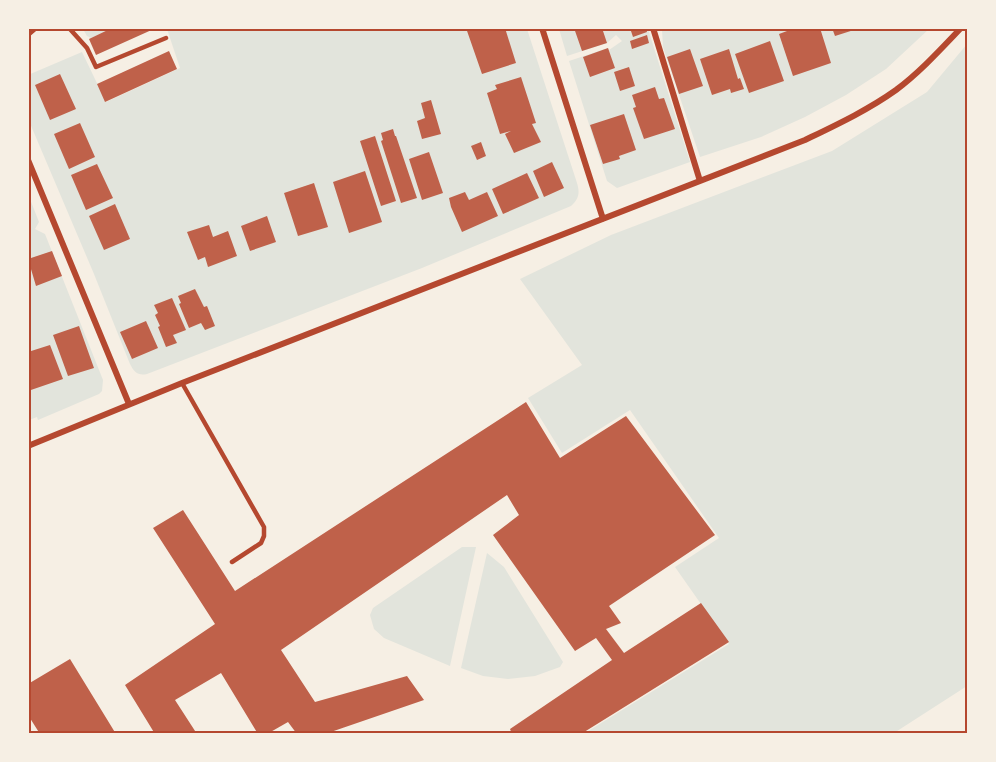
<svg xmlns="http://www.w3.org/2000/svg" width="996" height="762" viewBox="0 0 996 762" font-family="Lora,serif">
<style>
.green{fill:#e2e4dc}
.building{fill:#bf614a}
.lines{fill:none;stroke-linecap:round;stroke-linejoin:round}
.service{stroke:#b5482f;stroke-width:4.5}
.minor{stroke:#b5482f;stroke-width:6}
.neatline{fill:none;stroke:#b5482f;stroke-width:2}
</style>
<rect width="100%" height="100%" fill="#f6efe4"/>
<path class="green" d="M 83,29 L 112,29 L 91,38 L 87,36 Z
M 167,29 L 527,29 L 577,183 C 580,193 579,199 571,206 L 422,268 L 147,374 C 138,376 134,372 130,364 L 94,274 L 29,121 L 28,75 L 82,52 L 106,102 L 180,68 Z
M 559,29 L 648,29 L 690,162 L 617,188 L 607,181 L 569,61 L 608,48 L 609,50 L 622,41 L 616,35 L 607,43 L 567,56 Z
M 662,29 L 929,29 L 886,69 L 846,95 L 805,117 L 761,137 L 700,157 L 663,47 Z
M 967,44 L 967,686 L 894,733 L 585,733 L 729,644 L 675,567 L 719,538 L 630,410 L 562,453 L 528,398 L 582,365 L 520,279 L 611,235 L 832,151 L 927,92 Z
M 28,194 L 39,222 L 35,229 L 45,234 L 103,380 L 102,391 L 99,394 L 38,420 L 37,417 L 29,420 Z
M 462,547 L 476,547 L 450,666 L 384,638 L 374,629 L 370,615 L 373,608 Z
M 487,553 L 504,567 L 563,662 L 560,667 L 535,676 L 508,679 L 483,676 L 461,668 Z"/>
<path class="building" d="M 112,28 L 156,28 L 96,55 L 89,39 Z
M 466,28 L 505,28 L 516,63 L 482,74 Z
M 574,28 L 602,28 L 607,43 L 582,51 Z
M 630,28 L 646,28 L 647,32 L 633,37 Z
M 795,28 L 820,28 L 831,63 L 793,76 L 779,34 Z
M 832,28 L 857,28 L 857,29 L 835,36 Z
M 647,35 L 649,43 L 632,49 L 630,41 Z
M 770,41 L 784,81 L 749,93 L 735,54 Z
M 608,48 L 615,68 L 590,77 L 583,57 Z
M 690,49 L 703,86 L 679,94 L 667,57 Z
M 729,49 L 738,79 L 740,78 L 744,89 L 731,93 L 730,89 L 712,95 L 700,59 Z
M 169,51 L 177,69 L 105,102 L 97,84 Z
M 629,67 L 635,86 L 620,91 L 614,72 Z
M 60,74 L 76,109 L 50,120 L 35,85 Z
M 521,77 L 536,123 L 532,124 L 541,142 L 514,153 L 505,134 L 511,131 L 500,134 L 487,93 L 497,89 L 495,85 Z
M 655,87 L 659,99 L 664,98 L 675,129 L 644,139 L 633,108 L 636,107 L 632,95 Z
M 431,100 L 441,134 L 422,139 L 417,121 L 425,118 L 421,103 Z
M 624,114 L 636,150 L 619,156 L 620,159 L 603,164 L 590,125 Z
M 80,123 L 95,157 L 69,169 L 54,134 Z
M 393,129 L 395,136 L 396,136 L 417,198 L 401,203 L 381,141 L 383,140 L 381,133 Z
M 375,136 L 396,201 L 381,206 L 360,141 Z
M 481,142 L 486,156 L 477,160 L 471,146 Z
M 429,152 L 443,193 L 422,200 L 409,159 Z
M 552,162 L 564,188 L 544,197 L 533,171 Z
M 97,164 L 113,198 L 86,210 L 71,175 Z
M 365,171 L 382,222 L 349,233 L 333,182 Z
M 527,173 L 539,198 L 503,214 L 492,189 Z
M 314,183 L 328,227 L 298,236 L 284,193 Z
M 465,192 L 469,200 L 487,192 L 498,216 L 462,232 L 451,207 L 449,198 Z
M 115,204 L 130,239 L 104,250 L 89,216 Z
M 267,216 L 276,242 L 250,251 L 241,226 Z
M 209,225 L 213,237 L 228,231 L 237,256 L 208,267 L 205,257 L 198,260 L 187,232 Z
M 52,251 L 62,276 L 36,286 L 28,259 Z
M 195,289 L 204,307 L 207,306 L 215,326 L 205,330 L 201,323 L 189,328 L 179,304 L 181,303 L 178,296 Z
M 172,298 L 186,330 L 173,335 L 177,343 L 166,347 L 158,327 L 160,326 L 155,315 L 158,313 L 154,305 Z
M 146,321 L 158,348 L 132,359 L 120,332 Z
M 79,326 L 94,368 L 68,376 L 53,335 Z
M 50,345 L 63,379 L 28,391 L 28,352 Z
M 526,402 L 560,458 L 626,416 L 715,535 L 609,606 L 621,623 L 606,629 L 624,653 L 701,603 L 729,642 L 581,734 L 512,734 L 510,729 L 612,660 L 596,638 L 575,651 L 493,535 L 519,515 L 507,495 L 281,650 L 315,702 L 407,676 L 424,700 L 325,734 L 297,734 L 288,722 L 267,734 L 258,734 L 221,673 L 175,700 L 197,734 L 155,734 L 125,685 L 215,624 L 153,528 L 183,510 L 235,591 Z
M 70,659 L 116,734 L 40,734 L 28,715 L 28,684 Z"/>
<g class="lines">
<path class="service" d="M 69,28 L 87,48 L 96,67 L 166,38
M 182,383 L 264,527 L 264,536 L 261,543 L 232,562"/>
<path class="minor" d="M 542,28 L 603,219
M 653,28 L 700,181
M 28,34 L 35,28
M 28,160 L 129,404
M 28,446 L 182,383 L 805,140 C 836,125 868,110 896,90 C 920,72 940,50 961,28"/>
</g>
<rect width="996" height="762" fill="none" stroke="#f6efe4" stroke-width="60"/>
<rect x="30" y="30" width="936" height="702" class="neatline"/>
</svg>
